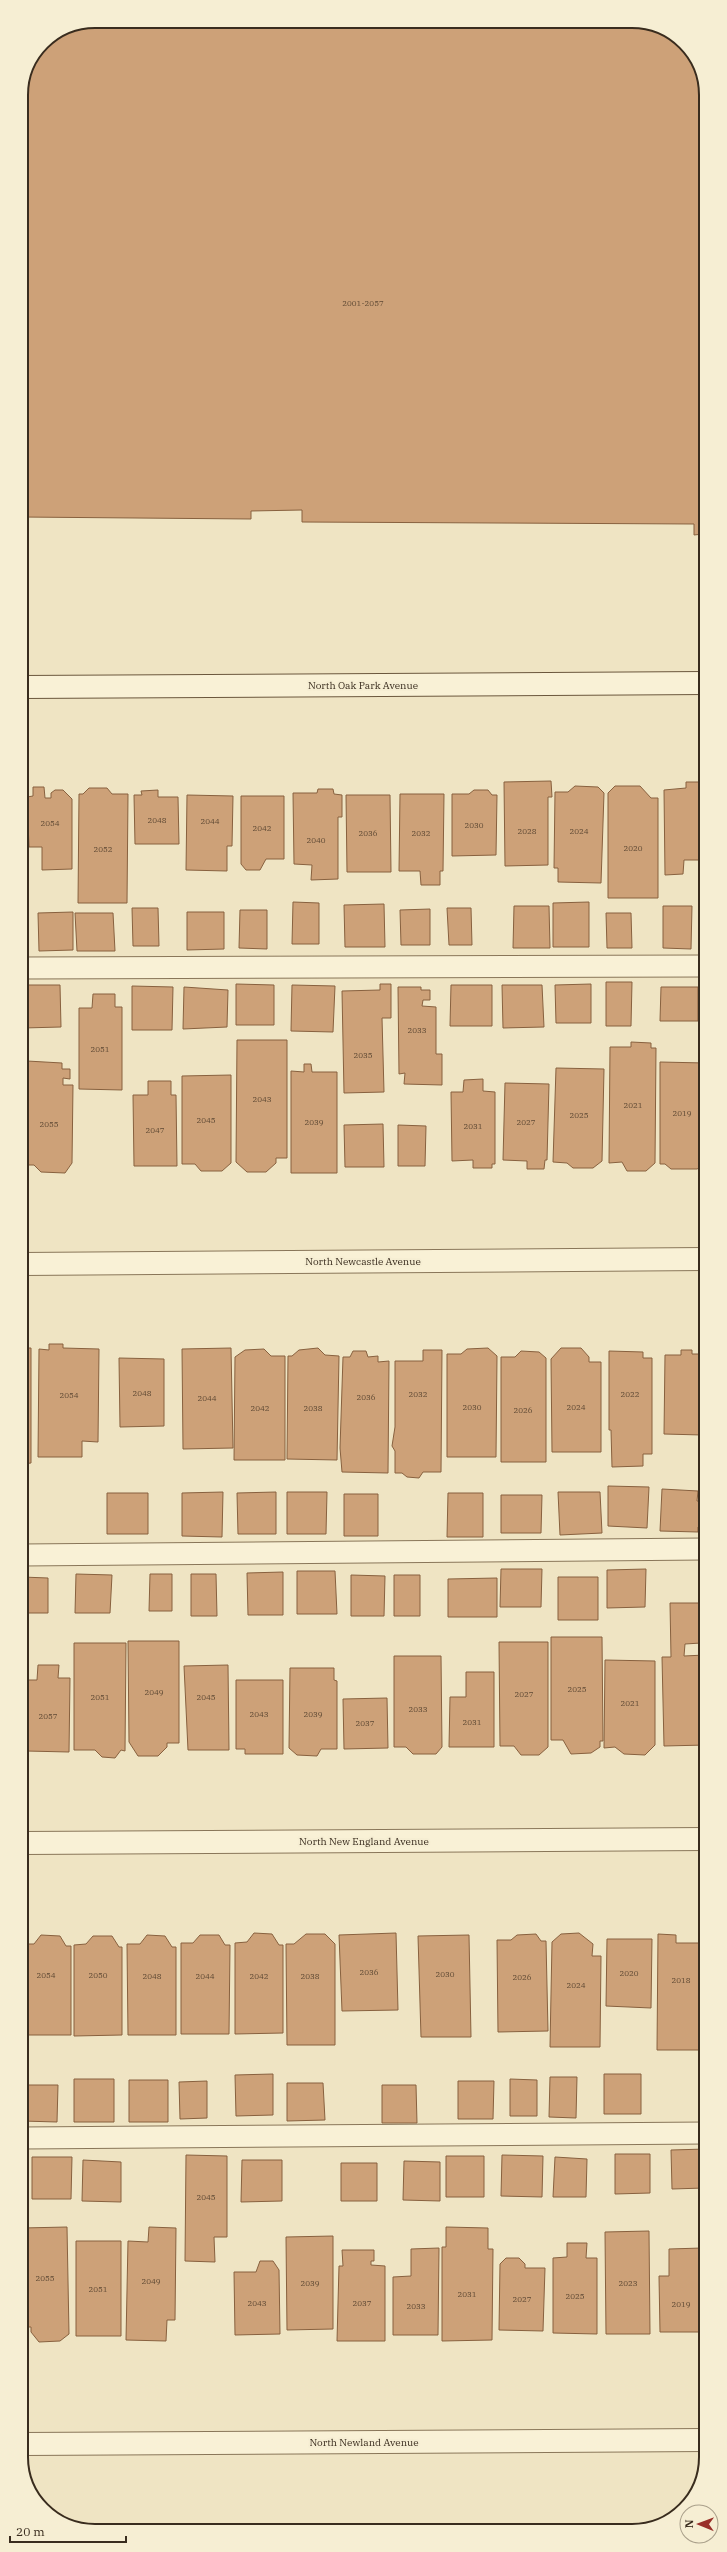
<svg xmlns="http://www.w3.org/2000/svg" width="727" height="2552" viewBox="0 0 727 2552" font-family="'IBM Plex Serif',serif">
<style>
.building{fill:#cda178;stroke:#88613f}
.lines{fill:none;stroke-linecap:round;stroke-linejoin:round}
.lane-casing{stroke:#897659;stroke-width:23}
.street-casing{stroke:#897659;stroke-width:24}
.secondary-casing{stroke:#6b573d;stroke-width:24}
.lane{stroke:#f9f1d6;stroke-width:21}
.street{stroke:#f9f1d6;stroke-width:22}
.secondary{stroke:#f9f1d6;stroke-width:22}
.labels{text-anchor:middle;stroke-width:4;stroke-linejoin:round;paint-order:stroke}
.number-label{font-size:8px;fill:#5e4934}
.street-label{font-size:10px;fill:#392c1e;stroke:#f6eed3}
.rim{fill:none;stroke:#392c1e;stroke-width:2}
</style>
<rect width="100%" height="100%" fill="#efe4c3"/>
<path class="building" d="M 95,21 L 637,21 L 681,40 L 705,80 L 705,544 L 703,534 L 694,535 L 694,524 L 302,522 L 302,510 L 251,511 L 251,519 L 21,517 L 21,95 L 27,67 L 43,43 L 67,27 Z
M 551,781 L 552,797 L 548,797 L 548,865 L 505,866 L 504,782 Z
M 686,782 L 705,782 L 705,860 L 684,860 L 683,874 L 665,875 L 664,790 L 686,788 Z
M 575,786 L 598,787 L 604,793 L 601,883 L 558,882 L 558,868 L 554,868 L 555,792 L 568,792 Z
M 615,786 L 640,786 L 651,798 L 658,798 L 658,898 L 608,898 L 608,793 Z
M 33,787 L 44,787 L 45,798 L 51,798 L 51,793 L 55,790 L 63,790 L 72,799 L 72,869 L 42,870 L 42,847 L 29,847 L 27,797 L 33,796 Z
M 89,788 L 107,788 L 112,794 L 128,794 L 127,903 L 78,903 L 79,794 L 83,794 Z
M 318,789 L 333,789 L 334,794 L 342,795 L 342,817 L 338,817 L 338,879 L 311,880 L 312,865 L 294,864 L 293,793 L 317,793 Z
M 158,790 L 158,797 L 178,797 L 179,844 L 135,844 L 134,795 L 142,795 L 141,791 Z
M 474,790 L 488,790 L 492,795 L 497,795 L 496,855 L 452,856 L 452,794 L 469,794 Z
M 400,794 L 444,794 L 443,871 L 440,871 L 440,885 L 421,885 L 420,871 L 399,871 Z
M 187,795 L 233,796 L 232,846 L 227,846 L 227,871 L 186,870 Z
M 346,795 L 390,795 L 391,872 L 347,872 Z
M 241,796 L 284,796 L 284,859 L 266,859 L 260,870 L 246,870 L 241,864 Z
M 293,902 L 319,903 L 319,944 L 292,944 Z
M 589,902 L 589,947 L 553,947 L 553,903 Z
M 384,904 L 385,947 L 345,947 L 344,905 Z
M 514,906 L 549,906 L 550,948 L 513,948 Z
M 663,906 L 692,906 L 691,949 L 663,948 Z
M 132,908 L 158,908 L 159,946 L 133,946 Z
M 447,908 L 471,908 L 472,945 L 449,945 Z
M 430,909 L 430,945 L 401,945 L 400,910 Z
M 240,910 L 267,910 L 267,949 L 239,948 Z
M 73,912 L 73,950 L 39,951 L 38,913 Z
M 187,912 L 224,912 L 224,949 L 187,950 Z
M 75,913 L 113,913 L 115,951 L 77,951 Z
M 606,913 L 631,913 L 632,948 L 607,948 Z
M 606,982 L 632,982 L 631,1026 L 606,1026 Z
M 236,984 L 274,985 L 274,1025 L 236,1025 Z
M 380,984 L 391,984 L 391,1018 L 382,1018 L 384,1092 L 344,1093 L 342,991 L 380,990 Z
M 591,984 L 591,1023 L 556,1023 L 555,985 Z
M 22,985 L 60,985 L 61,1027 L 23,1028 Z
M 292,985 L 335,986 L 333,1032 L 291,1031 Z
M 451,985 L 492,985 L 492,1026 L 450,1026 Z
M 502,985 L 542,985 L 544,1027 L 503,1028 Z
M 132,986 L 173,987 L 172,1030 L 132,1030 Z
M 184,987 L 228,990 L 227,1027 L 183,1029 Z
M 398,987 L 421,987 L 421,990 L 430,990 L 430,1000 L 423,1000 L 422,1006 L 436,1007 L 436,1054 L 442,1054 L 442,1085 L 404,1084 L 405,1073 L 399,1074 Z
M 661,987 L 698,987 L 698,1021 L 660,1021 Z
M 93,994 L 115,994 L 115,1007 L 122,1007 L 122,1090 L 79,1089 L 79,1008 L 92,1008 Z
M 237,1040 L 287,1040 L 287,1158 L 276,1158 L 276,1163 L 266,1172 L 247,1172 L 236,1162 Z
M 631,1042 L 651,1043 L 651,1048 L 656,1048 L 655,1163 L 646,1171 L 627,1171 L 622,1162 L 609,1163 L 610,1047 L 631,1047 Z
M 27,1061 L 62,1063 L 62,1069 L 70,1069 L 70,1079 L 63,1078 L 63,1085 L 73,1085 L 72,1163 L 65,1173 L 41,1172 L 34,1165 L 25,1165 Z
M 660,1062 L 705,1063 L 705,1165 L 697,1169 L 671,1169 L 665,1164 L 660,1164 Z
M 304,1064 L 311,1064 L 312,1072 L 337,1072 L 337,1173 L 291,1173 L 291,1071 L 304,1072 Z
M 556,1068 L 604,1069 L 602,1161 L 593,1168 L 573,1168 L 567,1163 L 553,1162 Z
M 231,1075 L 231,1163 L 222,1171 L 201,1171 L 195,1164 L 182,1164 L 182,1076 Z
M 483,1079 L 483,1091 L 495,1092 L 495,1164 L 492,1164 L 492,1168 L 473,1168 L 473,1160 L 452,1161 L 451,1092 L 463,1092 L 464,1080 Z
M 148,1081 L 171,1081 L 171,1095 L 176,1095 L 177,1166 L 134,1166 L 133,1095 L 148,1095 Z
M 505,1083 L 549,1084 L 547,1160 L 545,1160 L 544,1169 L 527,1169 L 527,1161 L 503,1160 Z
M 383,1124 L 384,1167 L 345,1167 L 344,1125 Z
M 398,1125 L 426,1126 L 425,1166 L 398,1166 Z
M 49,1344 L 63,1344 L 63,1348 L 99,1349 L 98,1442 L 82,1441 L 82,1457 L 38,1457 L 39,1349 L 49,1350 Z
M 22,1348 L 31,1348 L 31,1463 L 22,1464 Z
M 231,1348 L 233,1448 L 183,1449 L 182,1349 Z
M 318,1348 L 325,1355 L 339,1356 L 337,1460 L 287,1459 L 288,1356 L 292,1356 L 299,1350 Z
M 488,1348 L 497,1356 L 496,1457 L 447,1457 L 447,1354 L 461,1354 L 467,1349 Z
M 561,1348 L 581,1348 L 589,1357 L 589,1362 L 601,1362 L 601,1452 L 552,1452 L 551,1359 Z
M 264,1349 L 271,1356 L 285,1356 L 285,1460 L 234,1460 L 235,1357 L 245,1350 Z
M 423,1350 L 442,1350 L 441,1472 L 423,1472 L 419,1478 L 407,1477 L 402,1473 L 395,1473 L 395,1451 L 392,1446 L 395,1427 L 395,1361 L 423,1361 Z
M 681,1350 L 692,1350 L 692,1354 L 704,1354 L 702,1435 L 664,1434 L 665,1355 L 681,1355 Z
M 353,1351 L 366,1351 L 368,1357 L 378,1356 L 378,1362 L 389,1361 L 388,1473 L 342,1472 L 340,1448 L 343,1357 L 350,1357 Z
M 521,1351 L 539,1352 L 546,1358 L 546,1462 L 501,1462 L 501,1357 L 515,1357 Z
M 609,1351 L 643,1352 L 643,1358 L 652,1358 L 652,1454 L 643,1454 L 643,1466 L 612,1467 L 611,1430 L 609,1430 Z
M 119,1358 L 164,1359 L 164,1426 L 120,1427 Z
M 608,1486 L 649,1487 L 647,1528 L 608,1526 Z
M 662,1489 L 698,1491 L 697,1501 L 704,1501 L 703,1527 L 698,1527 L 698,1532 L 660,1531 Z
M 223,1492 L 222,1537 L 182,1536 L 182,1493 Z
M 276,1492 L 276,1534 L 238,1534 L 237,1493 Z
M 287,1492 L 327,1492 L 326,1534 L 287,1534 Z
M 558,1492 L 600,1492 L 602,1533 L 560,1535 Z
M 107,1493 L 148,1493 L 148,1534 L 107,1534 Z
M 448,1493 L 483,1493 L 483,1537 L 447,1537 Z
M 344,1494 L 378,1494 L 378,1536 L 344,1536 Z
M 501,1495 L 542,1495 L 541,1533 L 501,1533 Z
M 501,1569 L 542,1569 L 541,1607 L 500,1607 Z
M 646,1569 L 645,1607 L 607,1608 L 607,1570 Z
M 297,1571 L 335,1571 L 337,1614 L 297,1614 Z
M 283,1572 L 283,1615 L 248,1615 L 247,1573 Z
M 76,1574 L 112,1575 L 110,1613 L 75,1613 Z
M 150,1574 L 172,1574 L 172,1611 L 149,1611 Z
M 191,1574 L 216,1574 L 217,1616 L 191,1616 Z
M 351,1575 L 385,1576 L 384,1616 L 351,1616 Z
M 394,1575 L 420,1575 L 420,1616 L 394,1616 Z
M 22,1577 L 48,1578 L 48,1613 L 22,1613 Z
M 558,1577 L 598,1577 L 598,1620 L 558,1620 Z
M 497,1578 L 497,1617 L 448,1617 L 448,1579 Z
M 670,1603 L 700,1603 L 701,1643 L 685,1644 L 684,1656 L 705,1655 L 706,1745 L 664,1746 L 662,1657 L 671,1657 Z
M 551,1637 L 602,1637 L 603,1741 L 600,1741 L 600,1747 L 591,1753 L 571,1754 L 563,1740 L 551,1740 Z
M 128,1641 L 179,1641 L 179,1743 L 167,1743 L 167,1747 L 158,1756 L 138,1756 L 129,1742 Z
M 499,1642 L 548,1642 L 548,1747 L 539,1755 L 521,1755 L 514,1746 L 500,1746 Z
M 74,1643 L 126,1643 L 125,1751 L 121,1750 L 115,1758 L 102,1757 L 95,1750 L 74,1750 Z
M 394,1656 L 441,1656 L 442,1747 L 436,1754 L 413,1754 L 406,1747 L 394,1747 Z
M 605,1660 L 655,1661 L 655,1745 L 645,1755 L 624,1754 L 615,1747 L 604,1748 Z
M 38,1665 L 59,1665 L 58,1678 L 70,1678 L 69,1752 L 26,1751 L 27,1680 L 37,1680 Z
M 228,1665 L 229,1750 L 188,1750 L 184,1666 Z
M 290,1668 L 334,1668 L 334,1680 L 337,1681 L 337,1749 L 321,1749 L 317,1756 L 297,1755 L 289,1748 Z
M 466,1672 L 494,1672 L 494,1747 L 449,1747 L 450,1697 L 466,1697 Z
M 236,1680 L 283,1680 L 283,1754 L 245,1754 L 245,1749 L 236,1749 Z
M 387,1698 L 388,1748 L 344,1749 L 343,1699 Z
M 254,1933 L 272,1934 L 279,1945 L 283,1945 L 283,2033 L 235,2034 L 235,1943 L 247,1942 Z
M 396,1933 L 398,2010 L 342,2011 L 339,1935 Z
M 579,1933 L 593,1944 L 592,1956 L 601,1956 L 600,2047 L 550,2047 L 552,1942 L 561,1934 Z
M 306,1934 L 325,1934 L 335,1944 L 335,2045 L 287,2045 L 286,1944 L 294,1944 Z
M 536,1934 L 541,1941 L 546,1941 L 548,2031 L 498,2032 L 497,1940 L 511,1940 L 517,1935 Z
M 658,1934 L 676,1935 L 676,1943 L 705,1943 L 704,2050 L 657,2050 Z
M 41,1935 L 60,1936 L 66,1946 L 71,1946 L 71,2035 L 22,2035 L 22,1944 L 34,1944 Z
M 147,1935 L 165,1936 L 172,1947 L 176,1947 L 176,2035 L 128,2035 L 127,1944 L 140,1944 Z
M 200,1935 L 219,1935 L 225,1945 L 230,1945 L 229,2034 L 181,2034 L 181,1943 L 193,1943 Z
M 469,1935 L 471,2037 L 421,2037 L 418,1936 Z
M 93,1936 L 112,1936 L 119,1947 L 122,1947 L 122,2035 L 74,2036 L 74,1945 L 86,1944 Z
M 607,1939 L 652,1939 L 651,2008 L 606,2006 Z
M 273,2074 L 273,2115 L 236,2116 L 235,2075 Z
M 604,2074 L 641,2074 L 641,2114 L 604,2114 Z
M 550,2077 L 577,2077 L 576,2118 L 549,2117 Z
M 74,2079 L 114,2079 L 114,2122 L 74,2122 Z
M 510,2079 L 537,2080 L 537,2116 L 510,2116 Z
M 129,2080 L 168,2080 L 168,2122 L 129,2122 Z
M 207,2081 L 207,2118 L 180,2119 L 179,2082 Z
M 458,2081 L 494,2081 L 493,2119 L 458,2119 Z
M 287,2083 L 323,2083 L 325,2120 L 287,2121 Z
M 24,2085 L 58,2085 L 57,2122 L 22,2121 Z
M 382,2085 L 416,2085 L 417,2123 L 382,2123 Z
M 706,2149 L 704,2188 L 672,2189 L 671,2150 Z
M 615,2154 L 650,2154 L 650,2193 L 615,2194 Z
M 186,2155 L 227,2156 L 227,2237 L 214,2237 L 215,2262 L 185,2261 Z
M 502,2155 L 543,2156 L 542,2197 L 501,2196 Z
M 446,2156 L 484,2156 L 484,2197 L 446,2197 Z
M 32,2157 L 72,2157 L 71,2199 L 32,2199 Z
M 555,2157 L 587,2159 L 586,2197 L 553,2197 Z
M 83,2160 L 121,2162 L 121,2202 L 82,2201 Z
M 242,2160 L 282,2160 L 282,2201 L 241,2202 Z
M 404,2161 L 440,2162 L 440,2201 L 403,2200 Z
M 341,2163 L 377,2163 L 377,2201 L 341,2201 Z
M 67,2227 L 69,2334 L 60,2341 L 39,2342 L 31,2332 L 31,2327 L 22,2327 L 22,2228 Z
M 149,2227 L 176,2228 L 175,2320 L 167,2320 L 166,2341 L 126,2340 L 128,2241 L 148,2242 Z
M 446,2227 L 488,2228 L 488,2249 L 493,2249 L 492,2340 L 442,2341 L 442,2247 L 446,2247 Z
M 649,2231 L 650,2334 L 606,2334 L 605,2232 Z
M 333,2236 L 333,2329 L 287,2330 L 286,2237 Z
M 76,2241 L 121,2241 L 121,2336 L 76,2336 Z
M 567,2243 L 587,2243 L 586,2258 L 597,2258 L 597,2334 L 553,2333 L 553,2258 L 567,2257 Z
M 439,2248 L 438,2335 L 393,2335 L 393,2277 L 411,2276 L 411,2249 Z
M 702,2248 L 704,2332 L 660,2332 L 659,2276 L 669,2276 L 669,2249 Z
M 342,2250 L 374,2250 L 374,2261 L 371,2261 L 371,2265 L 385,2266 L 385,2341 L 337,2341 L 339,2266 L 343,2266 Z
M 506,2258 L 519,2258 L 525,2264 L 525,2268 L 545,2268 L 543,2331 L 499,2330 L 500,2264 Z
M 260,2261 L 273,2261 L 279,2270 L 280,2334 L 235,2335 L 234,2272 L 256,2272 Z"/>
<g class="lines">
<g class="lane-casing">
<path id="lane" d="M 22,968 L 705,966
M 22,1555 L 705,1549
M 22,2138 L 706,2133"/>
</g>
<g class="street-casing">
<path id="street" d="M 22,1264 L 705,1259
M 22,1843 L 706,1839
M 22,2444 L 706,2440"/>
</g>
<g class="secondary-casing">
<path id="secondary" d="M 21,687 L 705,683"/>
</g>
<use href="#lane" class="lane"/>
<use href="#street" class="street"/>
<use href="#secondary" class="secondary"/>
</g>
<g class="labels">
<g class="number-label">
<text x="363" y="306">2001-2057</text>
<text x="157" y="823">2048</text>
<text x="210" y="824">2044</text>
<text x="50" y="826">2054</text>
<text x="474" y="828">2030</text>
<text x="262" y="831">2042</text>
<text x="527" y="834">2028</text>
<text x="579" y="834">2024</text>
<text x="368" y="836">2036</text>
<text x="421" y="836">2032</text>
<text x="316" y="843">2040</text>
<text x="633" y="851">2020</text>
<text x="103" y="852">2052</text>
<text x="417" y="1033">2033</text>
<text x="100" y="1052">2051</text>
<text x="363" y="1058">2035</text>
<text x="262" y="1102">2043</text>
<text x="633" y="1108">2021</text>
<text x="682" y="1116">2019</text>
<text x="579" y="1118">2025</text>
<text x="206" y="1123">2045</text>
<text x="314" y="1125">2039</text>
<text x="526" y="1125">2027</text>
<text x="49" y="1127">2055</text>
<text x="473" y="1129">2031</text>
<text x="155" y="1133">2047</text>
<text x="142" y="1396">2048</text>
<text x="418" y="1397">2032</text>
<text x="630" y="1397">2022</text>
<text x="69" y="1398">2054</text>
<text x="366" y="1400">2036</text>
<text x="207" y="1401">2044</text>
<text x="472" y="1410">2030</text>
<text x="576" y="1410">2024</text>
<text x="260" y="1411">2042</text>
<text x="313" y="1411">2038</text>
<text x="523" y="1413">2026</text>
<text x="577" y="1692">2025</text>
<text x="154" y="1695">2049</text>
<text x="524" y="1697">2027</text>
<text x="100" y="1700">2051</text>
<text x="206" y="1700">2045</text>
<text x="630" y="1706">2021</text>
<text x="418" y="1712">2033</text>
<text x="259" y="1717">2043</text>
<text x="313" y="1717">2039</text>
<text x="48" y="1719">2057</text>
<text x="472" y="1725">2031</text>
<text x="365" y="1726">2037</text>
<text x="369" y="1975">2036</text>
<text x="629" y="1976">2020</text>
<text x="445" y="1977">2030</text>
<text x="46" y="1978">2054</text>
<text x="98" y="1978">2050</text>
<text x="152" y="1979">2048</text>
<text x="205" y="1979">2044</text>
<text x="259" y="1979">2042</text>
<text x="310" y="1979">2038</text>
<text x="522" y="1980">2026</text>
<text x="681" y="1983">2018</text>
<text x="576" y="1988">2024</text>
<text x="206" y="2200">2045</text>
<text x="45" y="2281">2055</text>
<text x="151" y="2284">2049</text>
<text x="310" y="2286">2039</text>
<text x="628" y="2286">2023</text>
<text x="98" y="2292">2051</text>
<text x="467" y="2297">2031</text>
<text x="575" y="2299">2025</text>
<text x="522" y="2302">2027</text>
<text x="257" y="2306">2043</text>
<text x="362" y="2306">2037</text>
<text x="681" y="2307">2019</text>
<text x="416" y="2309">2033</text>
</g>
<g class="street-label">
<text x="363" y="689">North Oak Park Avenue</text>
<text x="363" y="1265">North Newcastle Avenue</text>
<text x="364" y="1845">North New England Avenue</text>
<text x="364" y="2446">North Newland Avenue</text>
</g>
</g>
<path d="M0 0H727V2552H0ZM95 28H632A67 67 0 0 1 699 95V2457A67 67 0 0 1 632 2524H95A67 67 0 0 1 28 2457V95A67 67 0 0 1 95 28Z" fill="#f6eed3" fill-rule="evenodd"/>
<path class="rim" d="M95 28H632A67 67 0 0 1 699 95V2457A67 67 0 0 1 632 2524H95A67 67 0 0 1 28 2457V95A67 67 0 0 1 95 28Z"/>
<g transform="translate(699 2524) rotate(271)"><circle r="19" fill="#f6eed3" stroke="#aaa08b"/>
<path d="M0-3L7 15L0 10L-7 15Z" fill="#992f29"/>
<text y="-6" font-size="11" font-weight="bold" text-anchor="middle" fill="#392c1e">N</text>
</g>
<path d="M10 2536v6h116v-6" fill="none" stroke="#392c1e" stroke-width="2"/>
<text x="16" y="2536" font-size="12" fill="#392c1e" stroke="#f6eed3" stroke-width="3" paint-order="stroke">20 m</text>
</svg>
